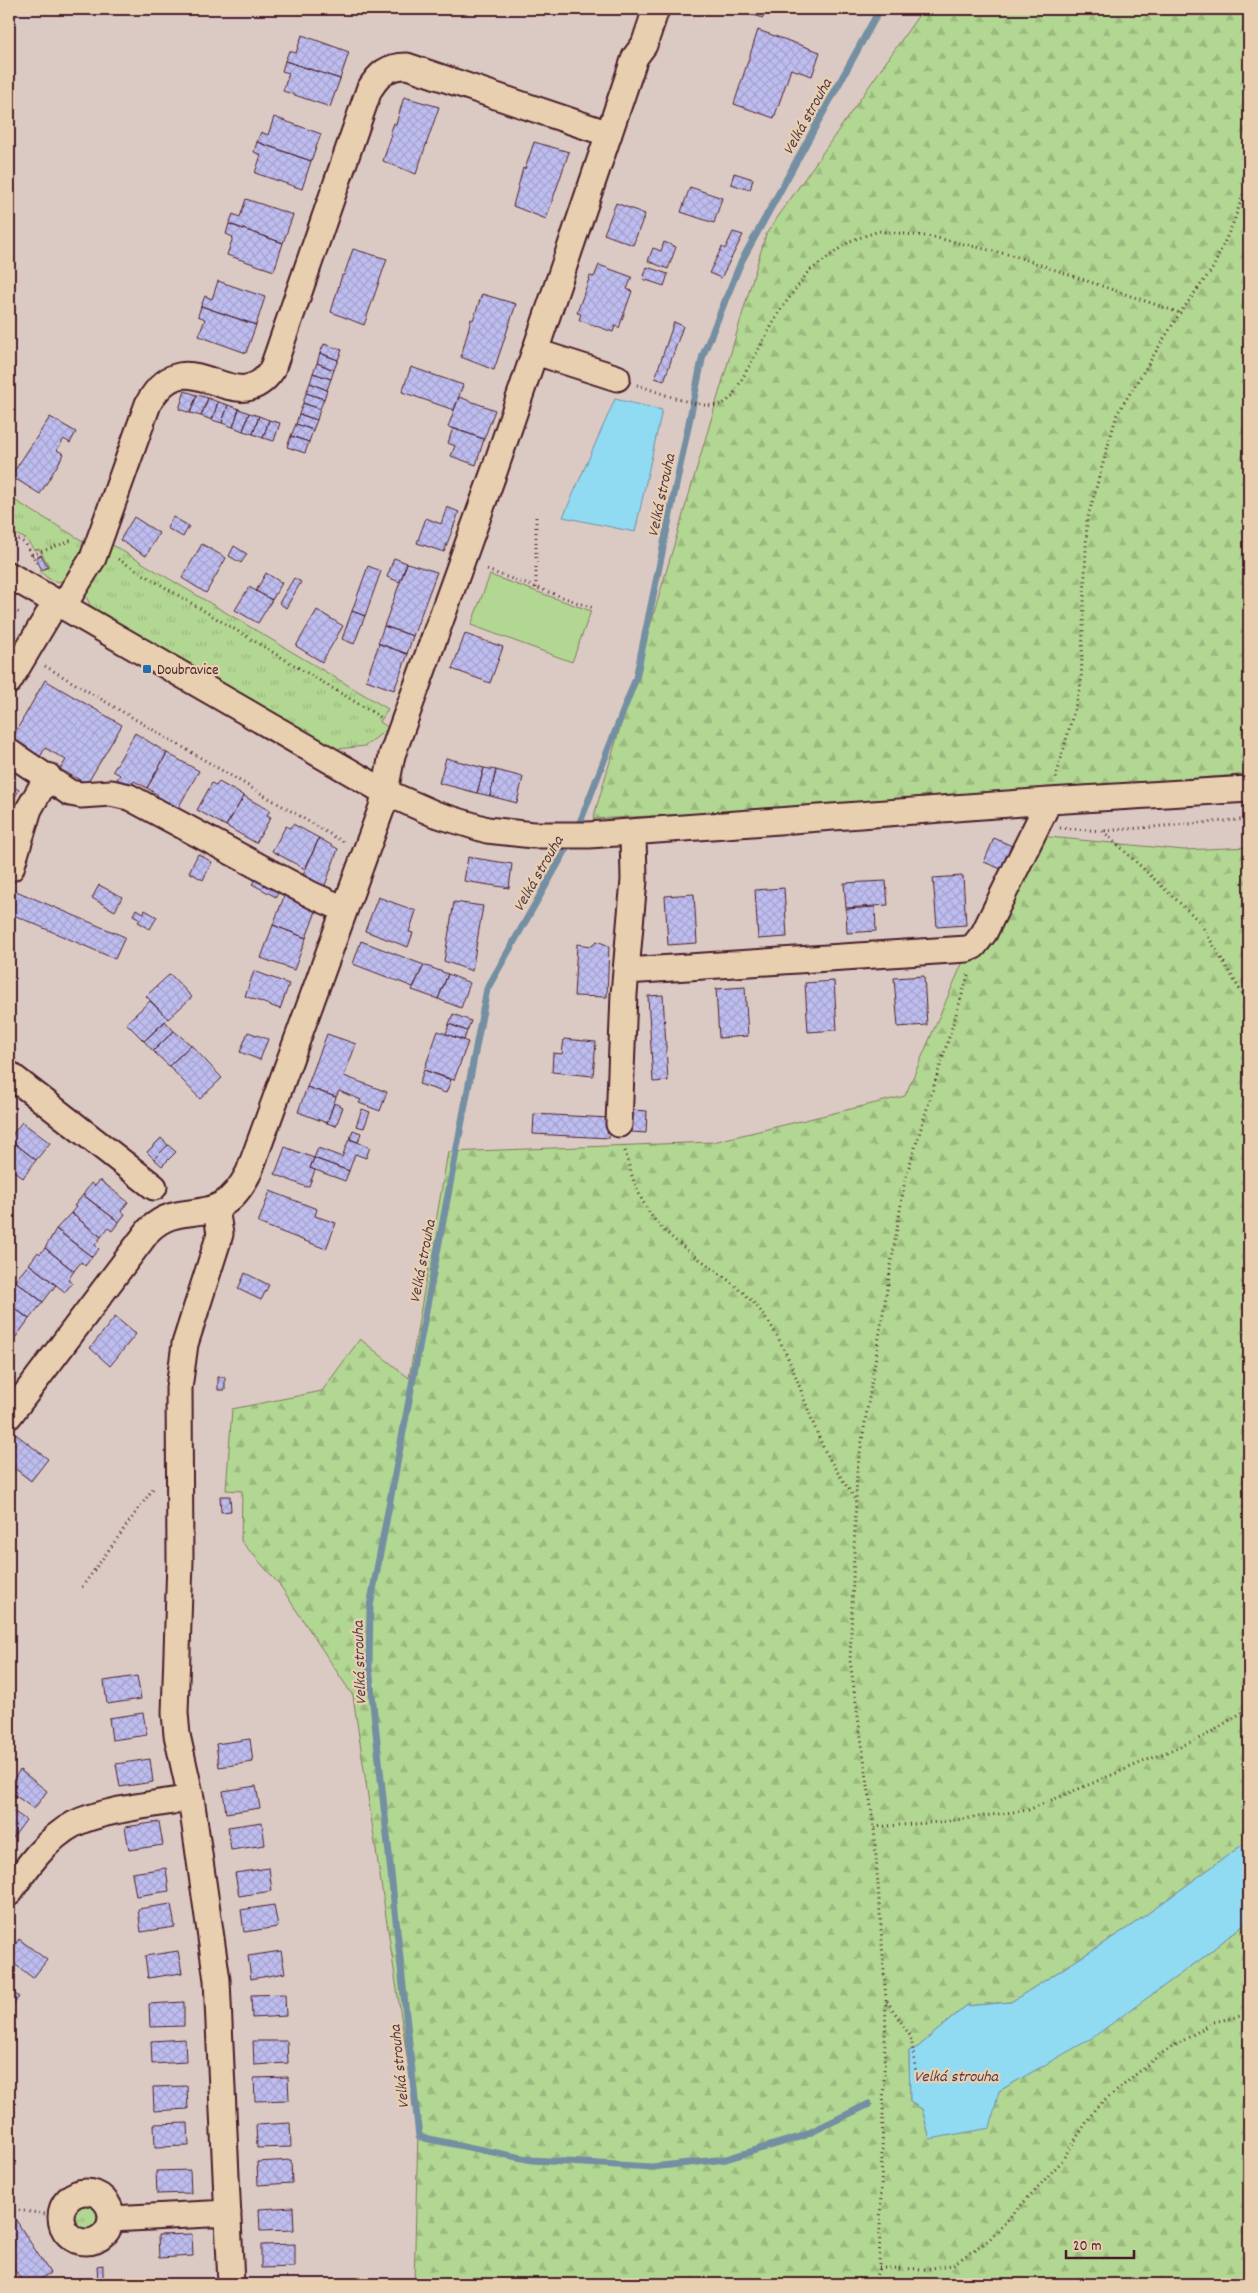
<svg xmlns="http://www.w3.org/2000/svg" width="1258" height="2293" viewBox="0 0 1258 2293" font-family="Dekko,sans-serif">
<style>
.grass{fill:url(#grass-tufts);stroke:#7e7b5e}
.forest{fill:url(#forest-firs);stroke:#7e7b5e}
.garden{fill:#b2d792;stroke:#7e7b5e}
.water{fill:#90daf2;stroke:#748fa2}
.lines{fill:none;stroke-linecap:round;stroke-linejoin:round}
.stream{stroke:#748fa2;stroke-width:7}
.building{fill:url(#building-cross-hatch);stroke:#4a1f2b}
.minor-casing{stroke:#4a1f2b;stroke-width:29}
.path{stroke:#4a1f2b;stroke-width:3;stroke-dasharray:1 4;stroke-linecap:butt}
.minor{stroke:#e8cfb0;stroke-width:25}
.poi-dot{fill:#1f6fb2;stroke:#e8cfb0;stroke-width:2}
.labels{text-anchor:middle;stroke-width:4.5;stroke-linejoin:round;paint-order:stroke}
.poi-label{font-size:15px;fill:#4a1f2b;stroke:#e8cfb0;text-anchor:start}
.water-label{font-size:16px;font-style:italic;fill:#543b49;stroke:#e8cfb0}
</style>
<defs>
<pattern id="grass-tufts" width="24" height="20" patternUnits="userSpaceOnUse" patternTransform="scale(1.25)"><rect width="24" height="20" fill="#b2d792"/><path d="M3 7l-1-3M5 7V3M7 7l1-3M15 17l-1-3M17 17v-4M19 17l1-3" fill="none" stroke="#9bb87e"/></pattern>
<pattern id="forest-firs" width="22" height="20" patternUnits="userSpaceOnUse" patternTransform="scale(1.25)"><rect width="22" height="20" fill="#b2d792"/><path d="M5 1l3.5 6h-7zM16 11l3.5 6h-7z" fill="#9bb87e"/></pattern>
<pattern id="building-cross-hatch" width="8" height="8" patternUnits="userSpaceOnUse" patternTransform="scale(1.25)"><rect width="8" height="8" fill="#bebdef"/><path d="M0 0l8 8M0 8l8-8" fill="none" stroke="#a5a2cd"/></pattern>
</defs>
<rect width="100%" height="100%" fill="#dbcac3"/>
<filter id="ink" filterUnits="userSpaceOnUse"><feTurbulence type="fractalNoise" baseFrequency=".02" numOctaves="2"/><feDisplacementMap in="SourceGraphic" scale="10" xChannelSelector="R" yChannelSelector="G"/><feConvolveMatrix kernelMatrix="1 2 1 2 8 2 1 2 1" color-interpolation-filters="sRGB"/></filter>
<g filter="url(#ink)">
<path class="grass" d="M 9,497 L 88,544 C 75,565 66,599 40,571 L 49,566 L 39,549 L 34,550 L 26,539 L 9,531 Z
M 109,543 L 388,709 L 380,722 L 389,728 L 365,746 L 337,749 L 91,607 L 84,592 Z
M71 2217a13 13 0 1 1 26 0a13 13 0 1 1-26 0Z"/>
<path class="forest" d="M 923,9 L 1249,9 L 1249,774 L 918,802 L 593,819 L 766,234 Z
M 1018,834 L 1184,850 L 1249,847 L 1249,1840 L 1132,1925 L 1011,2002 L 966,2006 L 918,2047 L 909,2051 L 910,2102 L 922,2109 L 930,2139 L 999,2091 L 1092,2037 L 1201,1959 L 1249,1920 L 1249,2284 L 414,2284 L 418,2130 L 353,1696 L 279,1584 L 241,1541 L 242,1491 L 226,1490 L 232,1409 L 322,1391 L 360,1339 L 409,1378 L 448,1152 L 713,1142 L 905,1096 Z"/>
<path class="garden" d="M 490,575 L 591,611 L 572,662 L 471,625 Z"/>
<path class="water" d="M 615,399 L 662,410 L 635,532 L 563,517 Z
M 1249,1840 L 1249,1920 L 1201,1959 L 1092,2038 L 999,2091 L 990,2128 L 930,2139 L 922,2109 L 910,2102 L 909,2051 L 918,2047 L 966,2006 L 1011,2002 L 1132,1925 Z"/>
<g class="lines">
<path class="stream" d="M 577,830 L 636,678 L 703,355 L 741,262 L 880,9
M 572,839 L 487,989 L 370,1606 L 369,1666 L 419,2137 L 532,2160 L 652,2167 L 726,2159 L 803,2136 L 869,2104"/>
</g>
<path class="building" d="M 736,9 L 767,9 L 763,18 Z
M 758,30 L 820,52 L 812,76 L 791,69 L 774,118 L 734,104 Z
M 302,35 L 349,52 L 340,79 L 285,61 L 289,51 L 296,53 Z
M 285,61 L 340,79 L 330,107 L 283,91 L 289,73 L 282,71 Z
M 404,97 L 439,107 L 416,174 L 383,161 L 392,134 L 390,134 L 394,123 L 396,124 Z
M 274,117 L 321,134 L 311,161 L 257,142 L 261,132 L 268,135 Z
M 257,142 L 311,161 L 302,189 L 255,173 L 261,155 L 254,152 Z
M 534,142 L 569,152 L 546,219 L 513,206 L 523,168 L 525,169 Z
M 734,173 L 753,179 L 750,190 L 731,184 Z
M 690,187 L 722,198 L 714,223 L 681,212 Z
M 246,199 L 293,215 L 283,243 L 229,224 L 233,214 L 240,217 Z
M 616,203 L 645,214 L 633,245 L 604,234 Z
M 229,224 L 283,243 L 274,271 L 227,255 L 233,237 L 226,234 Z
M 733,232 L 743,235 L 721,278 L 709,273 L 722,247 L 725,249 Z
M 664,242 L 676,247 L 668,269 L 648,261 L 653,248 L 661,251 Z
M 353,249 L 387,259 L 364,325 L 331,312 L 342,275 L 344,275 Z
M 599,265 L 632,277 L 627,289 L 632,291 L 619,328 L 615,326 L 613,332 L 579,320 L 581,314 L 577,313 L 590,276 L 594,277 Z
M 647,267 L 668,274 L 664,286 L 643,279 Z
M 218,281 L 265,297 L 256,325 L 201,306 L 205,296 L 212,299 Z
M 482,294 L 516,304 L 494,370 L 461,357 L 471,319 L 473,320 Z
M 201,306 L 256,325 L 246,353 L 199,336 L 205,319 L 198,316 Z
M 674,322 L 683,326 L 664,381 L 655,378 Z
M 324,344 L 342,350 L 338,360 L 320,353 Z
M 320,353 L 338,360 L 334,370 L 317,363 Z
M 317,363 L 334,370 L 331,379 L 313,373 Z
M 411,367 L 463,385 L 454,410 L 402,392 Z
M 313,373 L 331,379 L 327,390 L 310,383 Z
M 310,383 L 327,390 L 324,399 L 306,393 Z
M 185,391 L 197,395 L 190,413 L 179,409 Z
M 306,393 L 324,399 L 320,409 L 303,403 Z
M 197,395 L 208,398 L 201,416 L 190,413 Z
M 459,397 L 495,410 L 484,439 L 448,427 Z
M 208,398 L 218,402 L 212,420 L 201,416 Z
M 218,402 L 228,405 L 222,423 L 212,420 Z
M 303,403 L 320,409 L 317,420 L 299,414 Z
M 228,405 L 239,409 L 233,427 L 222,423 Z
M 239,409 L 249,413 L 243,431 L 233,427 Z
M 249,413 L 259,416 L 253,434 L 243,431 Z
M 299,414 L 317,420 L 313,430 L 296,424 Z
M 259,416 L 269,420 L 263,438 L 253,434 Z
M 50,417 L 76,432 L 70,443 L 64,439 L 57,450 L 64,454 L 40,494 L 11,476 Z
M 269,420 L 280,423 L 274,441 L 263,438 Z
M 296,424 L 313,430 L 309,442 L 291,436 Z
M 453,428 L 484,439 L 476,465 L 451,456 L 455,446 L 448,443 Z
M 291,436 L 309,442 L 305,453 L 287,447 Z
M 447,507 L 459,512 L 444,552 L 417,543 L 426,518 L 441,524 Z
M 134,517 L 159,533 L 146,556 L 120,540 Z
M 173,517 L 189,526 L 183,537 L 167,528 Z
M 202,544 L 226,558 L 206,593 L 182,578 Z
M 234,546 L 247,554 L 241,563 L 229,556 Z
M 41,555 L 48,567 L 42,570 L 36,558 Z
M 394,558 L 407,563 L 400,582 L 387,577 Z
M 407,563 L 437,572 L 413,636 L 384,626 Z
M 368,566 L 381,571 L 365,616 L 352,611 Z
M 266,573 L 282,583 L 272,600 L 256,591 Z
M 294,578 L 301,582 L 286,608 L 279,603 Z
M 249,587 L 272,600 L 258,623 L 235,610 Z
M 317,610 L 343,626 L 322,662 L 296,646 Z
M 352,611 L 365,616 L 354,644 L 342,639 Z
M 384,626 L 413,636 L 407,654 L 378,643 Z
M 465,634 L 503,647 L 490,683 L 452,669 Z
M 379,644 L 408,654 L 394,690 L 366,680 Z
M 45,680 L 122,725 L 87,784 L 60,769 L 66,760 L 45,748 L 40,757 L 11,740 Z
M 135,733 L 167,753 L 147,788 L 134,781 L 130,787 L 117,779 L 120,775 L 113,771 Z
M 167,753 L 199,771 L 178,808 L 171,804 L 168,808 L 155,801 L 158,795 L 147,788 Z
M 446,758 L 484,768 L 477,793 L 439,783 Z
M 484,768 L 496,770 L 490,796 L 477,793 Z
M 496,770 L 523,777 L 517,803 L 490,796 Z
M 219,782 L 244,796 L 226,826 L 197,810 L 212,783 L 216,786 Z
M 9,784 L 19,790 L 9,807 Z
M 244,796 L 270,811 L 267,815 L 271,817 L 256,843 L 226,826 Z
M 293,824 L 319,838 L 305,869 L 272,851 L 286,826 L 290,828 Z
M 319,838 L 338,849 L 324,888 L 301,880 Z
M 994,838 L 1012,846 L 1001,869 L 984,862 Z
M 198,854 L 212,862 L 203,880 L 189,872 Z
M 468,857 L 512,864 L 509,888 L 464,881 Z
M 259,874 L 282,886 L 276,897 L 252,884 Z
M 963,876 L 966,925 L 937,927 L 933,878 Z
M 886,881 L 888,905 L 846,908 L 844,883 Z
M 99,885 L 122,897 L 115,911 L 92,898 Z
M 9,888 L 125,937 L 115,959 L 9,913 Z
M 784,888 L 787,937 L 758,939 L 755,890 Z
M 285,894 L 318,906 L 306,938 L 273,925 Z
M 694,894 L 697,943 L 668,945 L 665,896 Z
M 378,897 L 416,911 L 409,932 L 413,933 L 408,947 L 365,931 Z
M 454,902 L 483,906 L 472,971 L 444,961 Z
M 875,907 L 876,931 L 847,933 L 846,909 Z
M 136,909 L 144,913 L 145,910 L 157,917 L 150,929 L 138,922 L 140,919 L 133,915 Z
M 273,925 L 306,938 L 294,970 L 261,958 Z
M 361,941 L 424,965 L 413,987 L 353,964 Z
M 597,941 L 609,946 L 607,997 L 574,996 L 577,944 L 592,946 Z
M 424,965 L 448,974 L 438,999 L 412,990 Z
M 254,971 L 289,984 L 280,1009 L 245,996 Z
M 170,974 L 192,997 L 168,1019 L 146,996 Z
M 448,974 L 470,983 L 461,1008 L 438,999 Z
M 924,976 L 927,1025 L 898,1027 L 894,978 Z
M 834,981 L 837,1030 L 808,1032 L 805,983 Z
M 745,987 L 748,1036 L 719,1038 L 716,989 Z
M 663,995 L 668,1081 L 653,1082 L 648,996 Z
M 150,1001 L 168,1019 L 144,1041 L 126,1023 Z
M 453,1014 L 471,1021 L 467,1031 L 449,1024 Z
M 165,1021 L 174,1031 L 153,1051 L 144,1041 Z
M 449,1024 L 467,1031 L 464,1040 L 446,1034 Z
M 174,1031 L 191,1045 L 169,1066 L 153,1051 Z
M 438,1031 L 468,1042 L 454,1080 L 424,1070 Z
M 248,1032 L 268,1039 L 260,1060 L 240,1052 Z
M 327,1034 L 356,1044 L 344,1076 L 387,1092 L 380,1111 L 359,1103 L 361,1100 L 339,1091 L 336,1097 L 307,1087 Z
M 564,1039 L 596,1042 L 593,1076 L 552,1072 L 553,1053 L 562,1054 Z
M 191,1045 L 222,1078 L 200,1099 L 169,1066 Z
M 424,1070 L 451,1080 L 446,1093 L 419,1084 Z
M 307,1087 L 336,1097 L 327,1123 L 298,1112 Z
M 334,1103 L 343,1107 L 336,1126 L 327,1123 Z
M 362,1109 L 370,1112 L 364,1128 L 356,1126 Z
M 633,1110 L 647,1111 L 646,1133 L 631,1132 Z
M 534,1114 L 610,1118 L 609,1138 L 533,1134 Z
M 22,1122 L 50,1143 L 36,1160 L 9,1139 Z
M 353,1130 L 361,1133 L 358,1142 L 350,1139 Z
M 161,1138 L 168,1145 L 154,1159 L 147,1152 Z
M 9,1139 L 36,1160 L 23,1178 L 9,1167 Z
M 349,1139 L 370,1147 L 366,1158 L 355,1154 L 349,1171 L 314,1158 L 318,1148 L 342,1157 Z
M 168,1145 L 176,1152 L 162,1166 L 154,1159 Z
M 285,1147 L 314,1158 L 310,1168 L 315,1170 L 309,1186 L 306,1187 L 275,1174 Z
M 314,1158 L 349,1171 L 345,1181 L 310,1168 Z
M 100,1180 L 128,1202 L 121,1211 L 125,1214 L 119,1222 L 83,1195 L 91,1183 L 95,1186 Z
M 270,1191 L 317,1209 L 315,1216 L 336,1223 L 326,1249 L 258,1223 Z
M 83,1195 L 119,1222 L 112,1231 L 108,1228 L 101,1237 L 71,1213 L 76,1207 L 74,1206 Z
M 71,1213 L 101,1237 L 95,1245 L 99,1249 L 92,1257 L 56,1229 Z
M 56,1229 L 92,1257 L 85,1266 L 81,1262 L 74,1271 L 45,1248 Z
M 45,1248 L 74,1271 L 68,1280 L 72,1283 L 65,1292 L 29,1264 L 38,1252 L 40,1254 Z
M 29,1264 L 56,1285 L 43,1302 L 15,1281 Z
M 245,1273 L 269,1285 L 261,1300 L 238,1289 Z
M 15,1281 L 43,1302 L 29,1319 L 9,1304 L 9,1291 Z
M 9,1304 L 29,1319 L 16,1337 L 9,1331 Z
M 115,1317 L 136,1334 L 110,1366 L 90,1348 Z
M 218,1377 L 225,1377 L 225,1390 L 218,1390 Z
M 13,1432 L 48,1459 L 31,1481 L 9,1464 L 9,1437 Z
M 220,1496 L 230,1496 L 231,1511 L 221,1512 Z
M 137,1676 L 141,1699 L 107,1704 L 104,1681 Z
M 143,1713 L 147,1735 L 112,1740 L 109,1718 Z
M 250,1739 L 253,1762 L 219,1767 L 216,1744 Z
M 150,1759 L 153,1782 L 120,1787 L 116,1764 Z
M 20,1770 L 47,1791 L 34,1809 L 9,1791 L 9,1786 Z
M 256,1786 L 260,1808 L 226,1813 L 223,1791 Z
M 9,1808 L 26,1820 L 12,1839 L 9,1836 Z
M 159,1822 L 163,1845 L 129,1850 L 125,1827 Z
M 262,1822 L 265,1845 L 231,1850 L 228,1827 Z
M 166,1868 L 169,1891 L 136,1896 L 132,1873 Z
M 269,1868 L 272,1891 L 239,1896 L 235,1873 Z
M 171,1904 L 175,1927 L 141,1932 L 138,1909 Z
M 274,1905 L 278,1927 L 244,1932 L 241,1910 Z
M 19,1939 L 47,1960 L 33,1978 L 9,1960 L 9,1953 Z
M 178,1951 L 182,1973 L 148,1978 L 145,1956 Z
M 281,1951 L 285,1973 L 251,1979 L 248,1956 Z
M 9,1989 L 19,1997 L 9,2010 Z
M 285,1994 L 286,2016 L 252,2018 L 251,1995 Z
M 184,2002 L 184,2026 L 150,2027 L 149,2004 Z
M 185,2039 L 186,2062 L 152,2064 L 151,2041 Z
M 253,2041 L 287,2041 L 288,2063 L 254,2065 Z
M 288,2077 L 289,2100 L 255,2101 L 254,2078 Z
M 187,2086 L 188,2109 L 154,2111 L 153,2087 Z
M 188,2123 L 189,2146 L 155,2147 L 154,2124 Z
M 290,2123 L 291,2147 L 257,2148 L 256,2125 Z
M 291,2160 L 292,2183 L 258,2185 L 257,2162 Z
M 190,2170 L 191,2193 L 157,2194 L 156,2171 Z
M 293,2207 L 294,2230 L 260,2231 L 259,2209 Z
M 14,2217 L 50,2273 L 32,2284 L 24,2284 L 9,2261 L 9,2220 Z
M 192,2234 L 193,2256 L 159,2258 L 158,2235 Z
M 295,2244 L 295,2267 L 261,2268 L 261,2245 Z
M 103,2265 L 103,2284 L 76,2284 L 76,2282 L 98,2281 L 97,2266 Z
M 194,2280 L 194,2284 L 160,2284 L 160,2281 Z"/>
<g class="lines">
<g class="minor-casing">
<path id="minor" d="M 536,352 L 617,378
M 9,575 L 385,792 L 435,814 L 487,830 L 533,835 L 589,835 L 1049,801 L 1249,789
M 63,606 L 93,558 L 148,404 C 188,332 234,425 272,370 L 369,90 C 379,74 387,66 407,66 L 609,134
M 9,681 L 56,602
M 9,752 L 70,793 L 81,795 L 111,793 L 129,797 L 312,895 L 344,909
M 11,868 L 29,809 L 48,776
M 626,971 L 967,949 L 974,946 L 984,933 L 1049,801
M 9,1074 L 154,1187
M 619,1124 L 624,994 L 634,880 L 633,833
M 216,1208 L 220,1234 L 185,1344 L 179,1388 L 180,1561 L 175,1713 L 177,1735 L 191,1798 L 217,1980 L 231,2284
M 9,1416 L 149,1230 C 184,1196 218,1234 249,1172 L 382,807 L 392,755 L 495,469 L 635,57 L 644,45 L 656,9
M 9,1893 C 26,1868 47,1838 74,1824 C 101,1810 159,1804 191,1798
M61 2217a25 25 0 1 1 50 0a25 25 0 1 1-50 0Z
M 111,2219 L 228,2213"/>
</g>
<path class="path" d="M 637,385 C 657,391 702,411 722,404 C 725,403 729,399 732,397 L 781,309 L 808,272 L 850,241 L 879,231 L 933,237 L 1015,256 L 1180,313
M 9,535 L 25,543 L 37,563
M 32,555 L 70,541 L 74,543
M 118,559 L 382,718
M 487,570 L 593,608
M 536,588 L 536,513
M 9,607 L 21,614
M 45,666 L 345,843
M 1056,778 L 1081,684 L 1087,520 L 1117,414 L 1180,313 L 1213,268 L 1234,221 L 1249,177
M 1060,828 L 1103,831 L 1249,819
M 1103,831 L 1199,921 L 1249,1005
M 624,1146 C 630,1174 640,1204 659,1225 C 691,1259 735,1277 763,1314 C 791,1350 805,1408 824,1449 C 833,1467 846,1484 856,1501
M 82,1587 L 155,1486
M 874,1827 L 940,1822 L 1028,1810 L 1205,1736 L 1249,1708
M 887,2001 L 911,2037 L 916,2073
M 9,2209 L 61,2216
M 879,2268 L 925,2269 L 952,2265 L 990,2239 L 1061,2162 L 1095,2109 L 1159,2055 L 1214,2022 L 1249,2014
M 873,2284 L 879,2268 L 886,2000 L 874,1827 L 850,1661 L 857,1471 L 905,1180 L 969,972"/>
<use href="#minor" class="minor"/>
</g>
</g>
<rect class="poi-dot" x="142" y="664" width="10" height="10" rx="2.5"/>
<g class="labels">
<g class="poi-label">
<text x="157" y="674">Doubravice</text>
</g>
<g class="water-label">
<text transform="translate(806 116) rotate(-61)" y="6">Velká strouha</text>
<text transform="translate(660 495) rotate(-78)" y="6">Velká strouha</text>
<text transform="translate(537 873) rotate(-60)" y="6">Velká strouha</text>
<text transform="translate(421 1261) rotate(-79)" y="6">Velká strouha</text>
<text transform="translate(358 1663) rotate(-92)" y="6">Velká strouha</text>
<text transform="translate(398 2067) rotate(-96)" y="6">Velká strouha</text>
<text x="956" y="2081">Velká strouha</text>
</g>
</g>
<rect width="1258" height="2293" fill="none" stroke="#e8cfb0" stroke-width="30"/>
<rect x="15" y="15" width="1228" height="2263" fill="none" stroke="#4a1f2b" stroke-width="2" filter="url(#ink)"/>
<path d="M1066 2250v8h68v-8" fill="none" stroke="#4a1f2b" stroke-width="2.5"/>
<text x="1073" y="2250" font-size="15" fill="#4a1f2b" stroke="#e8cfb0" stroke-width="4" paint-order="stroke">20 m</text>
</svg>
